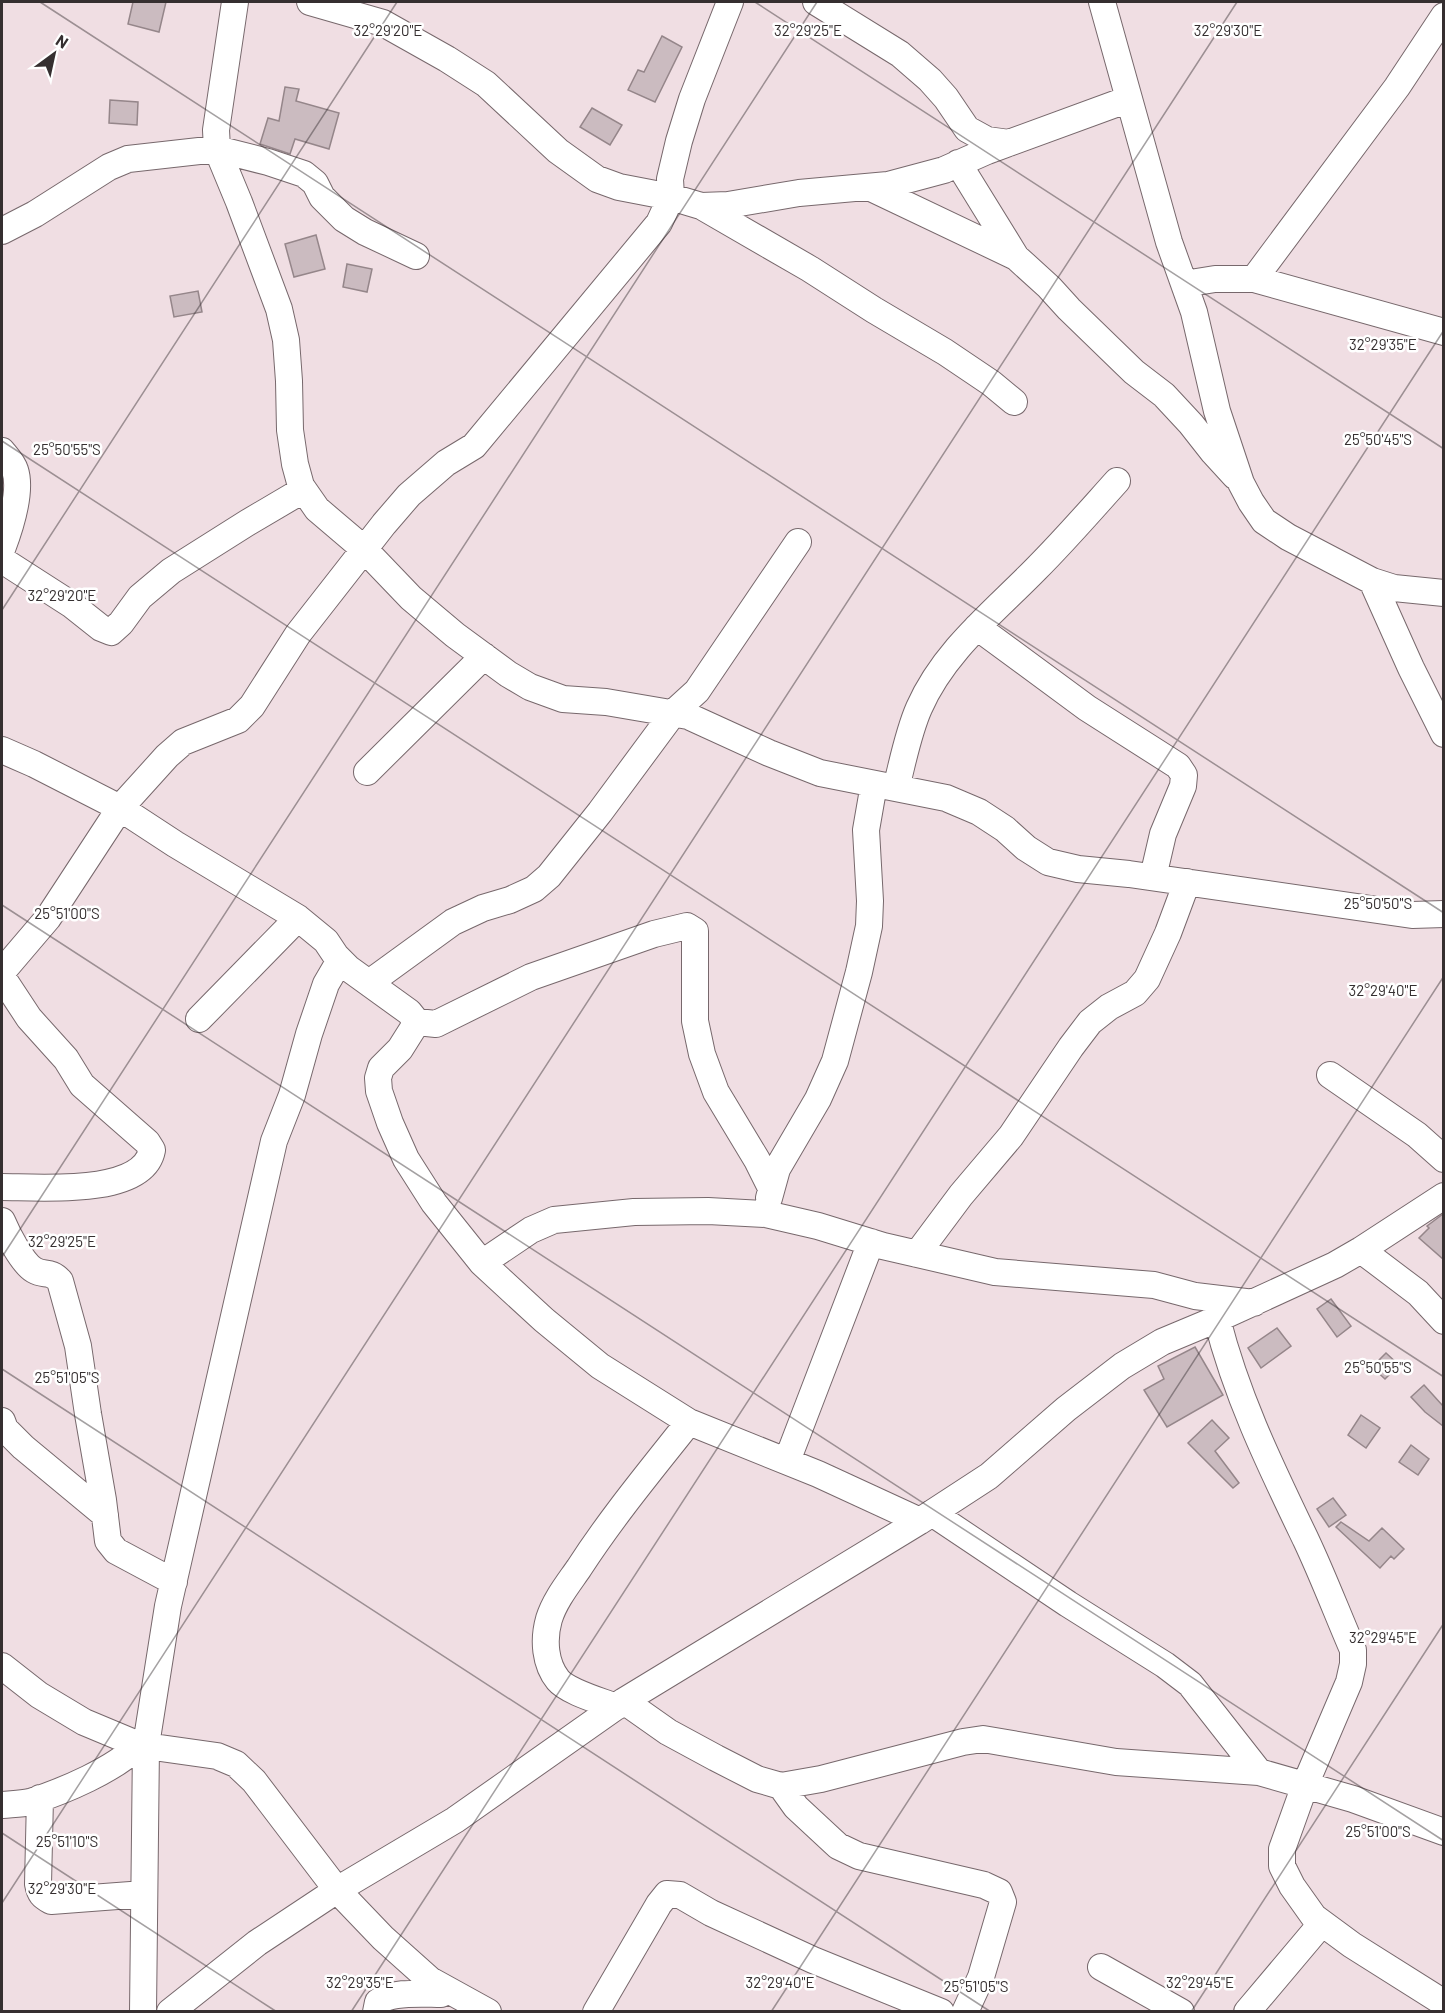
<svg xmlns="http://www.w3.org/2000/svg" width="1445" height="2013" viewBox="0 0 1445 2013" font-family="Barlow,sans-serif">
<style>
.building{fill:#cbbbc0;stroke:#95868a;stroke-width:1.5}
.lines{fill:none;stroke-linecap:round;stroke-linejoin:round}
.minor-casing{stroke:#77686c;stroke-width:28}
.minor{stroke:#fff;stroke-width:26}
.ticks{fill:none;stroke:#352f30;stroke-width:1.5;stroke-opacity:0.45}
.ticks-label{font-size:15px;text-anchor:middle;fill:#352f30;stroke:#fff;stroke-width:5;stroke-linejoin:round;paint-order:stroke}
</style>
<rect width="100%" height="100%" fill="#f0dee3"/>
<path class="building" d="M 133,2 L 166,2 L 159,32 L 128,24 Z
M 662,36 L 682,47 L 655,102 L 628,90 L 638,70 L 644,72 Z
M 285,87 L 299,89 L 296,101 L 339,113 L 329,149 L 295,139 L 290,154 L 260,144 L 268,118 L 279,121 Z
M 110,100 L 138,102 L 137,125 L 109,123 Z
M 592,108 L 622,125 L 610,145 L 580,127 Z
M 316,235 L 325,269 L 294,277 L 285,244 Z
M 347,264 L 372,269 L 367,292 L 343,287 Z
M 198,291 L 202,312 L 174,317 L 170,296 Z
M 1443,1214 L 1443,1259 L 1419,1238 L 1429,1228 L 1427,1226 Z
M 1331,1299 L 1351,1326 L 1337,1337 L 1317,1309 Z
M 1277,1328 L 1291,1346 L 1261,1368 L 1248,1348 Z
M 1195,1347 L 1223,1395 L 1167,1427 L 1144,1390 L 1164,1379 L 1158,1366 Z
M 1386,1353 L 1399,1365 L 1385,1379 L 1372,1367 Z
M 1424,1385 L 1443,1406 L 1443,1426 L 1425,1412 L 1411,1397 Z
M 1361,1415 L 1380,1428 L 1366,1448 L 1348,1435 Z
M 1212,1420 L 1229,1438 L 1215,1451 L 1239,1483 L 1233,1488 L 1188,1443 Z
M 1411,1445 L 1429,1459 L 1418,1475 L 1399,1462 Z
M 1333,1498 L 1346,1515 L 1329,1527 L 1317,1509 Z
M 1341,1522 L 1369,1541 L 1382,1528 L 1404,1549 L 1394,1559 L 1391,1556 L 1380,1568 L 1336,1527 Z"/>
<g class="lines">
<g class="minor-casing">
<path id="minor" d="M 235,2 L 216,130 L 217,149 L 239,202 L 279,309 L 286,340 L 289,381 L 290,430 L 295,464 L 301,486 L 317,509 L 364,549 L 411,598 L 455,635 L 508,674 L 530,687 L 563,699 L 606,702 L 688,716 L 769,753 L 820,773 L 946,798 L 979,812 L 1005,829 L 1026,848 L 1048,862 L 1078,869 L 1129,874 L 1412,915 L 1444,914
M 310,2 L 383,23 L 447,59 L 486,84 L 558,151 L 597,179 L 619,187 L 671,197 L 701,206 L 728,205 L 799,193 L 888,185 L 944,170 L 987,151 L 1129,99
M 816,2 L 900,54 L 930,80 L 946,98 L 967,129 L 987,140 L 1009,143
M 1102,2 L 1169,242 L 1194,312 L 1217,411 L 1241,483 L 1251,502 L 1264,521 L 1288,537 L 1372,581 L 1394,588 L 1444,593
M 958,163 L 1016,257
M 869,187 L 1016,257 L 1049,287 L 1069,309 L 1134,372 L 1164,395 L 1191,424 L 1213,452 L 1235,476
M 701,206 L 810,269 L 874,310 L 945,352 L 991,383 L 1014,402
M 2,231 L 35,214 L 109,167 L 128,159 L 217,149 L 268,162 L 304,174 L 315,183 L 322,197 L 344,219 L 365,232 L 416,256
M 1254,279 L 1397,87 L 1444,16
M 1184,284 L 1215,279 L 1254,279 L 1444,332
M 2,451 C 6,456 13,463 15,470 C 22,491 10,528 2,549
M 2,560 L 72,605 L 101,628 L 111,632 L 121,623 L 140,597 L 171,571 L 247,523 L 303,490
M 1372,581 L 1411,668 L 1444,734
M 977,627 L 1087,708 L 1178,766 L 1184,775 L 1183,786 L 1163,834 L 1153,877
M 2,750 L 34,764 L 120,808 L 175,844 L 298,918 L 326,941 L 336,956 L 348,968 L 409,1012 L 417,1022
M 367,772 L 484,656
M 896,788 C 903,761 908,733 919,708 C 944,651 993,613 1036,569 C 1064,541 1090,511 1117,481
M 2,972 L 48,918 L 120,808 L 167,756 L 183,742 L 238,720 L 252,706 L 298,634 L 384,524 L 409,495 L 446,463 L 474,446 L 659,223 L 671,197 L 670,179 L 679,141 L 692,99 L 730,2
M 2,977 L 29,1018 L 66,1059 L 82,1085 L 147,1142 L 152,1150 C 143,1197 36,1187 2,1187
M 369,983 L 453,922 L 483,908 L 510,900 L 534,889 L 549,876 L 600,812 L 674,712 L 697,691 L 798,542
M 199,1019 L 298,918
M 1330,1075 L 1417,1135 L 1444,1159
M 771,1188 L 757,1160 L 716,1092 L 702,1054 L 695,1021 L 695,931 L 687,926 L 654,934 L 531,977 L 436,1024 L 417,1022 L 400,1049 L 381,1068 L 378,1078 L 379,1091 L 390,1123 L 406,1159 L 434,1203 L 482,1263 L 544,1320 L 600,1366 L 689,1422 L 818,1474 L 920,1521
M 769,1198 L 777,1169 L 818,1099 L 835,1061 L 859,972 L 869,926 L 870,901 L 866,830 L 874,784
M 2,1221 C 7,1233 22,1263 34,1270 C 44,1276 50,1270 60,1281 L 78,1346 L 88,1414 L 103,1500 L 108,1541 L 116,1551 L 174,1582
M 1361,1250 L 1418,1293 L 1444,1321
M 917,1254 L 961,1195 L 1011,1136 L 1071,1047 L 1090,1022 L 1109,1007 L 1135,993 L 1147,979 L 1168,933 L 1187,882
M 482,1263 L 531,1230 L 554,1220 L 634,1212 L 708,1211 L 766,1214 L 818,1226 L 883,1246 L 995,1272 L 1154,1285 L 1195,1296 L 1254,1303
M 1217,1319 C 1237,1398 1271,1467 1306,1540 C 1323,1576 1337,1613 1353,1650 L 1353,1664 L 1349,1682 L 1305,1785 L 1282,1849 L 1282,1866 L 1292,1886 L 1314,1917 L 1352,1945 L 1444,2003
M 2,1421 L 5,1429 L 23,1447 L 105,1515
M 787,1461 L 871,1242
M 932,1513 L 1068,1604 L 1165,1665 L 1190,1684 L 1259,1772
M 2,1666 L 39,1695 L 84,1722 L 139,1745 L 217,1756 L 236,1764 L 254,1781 L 337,1890 L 383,1938 L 430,1980 L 488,2012
M 624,1701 L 668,1732 L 716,1758 L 757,1779 L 781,1786 L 821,1779 L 963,1742 L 983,1739 L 1116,1762 L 1259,1772 L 1353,1799 L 1444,1832
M 616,1707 C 601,1701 568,1692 558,1680 C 545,1664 543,1640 549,1619 C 555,1600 568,1584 579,1568 C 612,1517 651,1470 689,1422
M 781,1786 L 796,1807 L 838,1846 L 859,1856 L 984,1885 L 999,1892 L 1003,1902 L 981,1977 L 965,2012
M 40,1798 L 38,1884 C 40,1894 42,1896 51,1901 L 144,1894
M 2,1805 C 11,1804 21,1804 30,1802 C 64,1791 114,1770 139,1745
M 1101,1967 L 1181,2012
M 143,2012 L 146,1745 L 168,1606 L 274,1141 L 292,1095 L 309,1034 L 326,984 L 340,960
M 170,2012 L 257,1943 L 337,1890 L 455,1820 L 624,1701 L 920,1521 L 989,1476 L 1066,1409 L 1122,1366 L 1162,1342 L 1217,1319 L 1335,1265 L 1361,1250 L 1444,1196
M 376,2012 L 378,2002 C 391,1991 424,1994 441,1994
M 596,2012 L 659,1904 L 667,1894 L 680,1895 L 711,1913 L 813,1960 L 941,2012
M 1247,2012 L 1322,1923"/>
</g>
<use href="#minor" class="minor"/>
</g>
<path class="ticks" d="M 40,2 L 1444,913M 755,2 L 1444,449M 2,441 L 1444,1377M 2,610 L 397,2M 2,905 L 1444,1841M 2,1257 L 817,2M 2,1369 L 991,2012M 2,1833 L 277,2012M 2,1903 L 1237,2M 351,2012 L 1444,330M 771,2012 L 1444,976M 1191,2012 L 1444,1623"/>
<g class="ticks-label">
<text x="808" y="36">32°29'25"E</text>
<text x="388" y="36">32°29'20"E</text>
<text x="1228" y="36">32°29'30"E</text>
<text x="1383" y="350">32°29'35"E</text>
<text x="1378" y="445">25°50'45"S</text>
<text x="67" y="455">25°50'55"S</text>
<text x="62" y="601">32°29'20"E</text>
<text x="1378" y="909">25°50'50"S</text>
<text x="67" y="919">25°51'00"S</text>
<text x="1383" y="996">32°29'40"E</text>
<text x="62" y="1247">32°29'25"E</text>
<text x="1378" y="1373">25°50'55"S</text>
<text x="67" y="1383">25°51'05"S</text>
<text x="1383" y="1643">32°29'45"E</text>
<text x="1378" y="1837">25°51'00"S</text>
<text x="67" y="1847">25°51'10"S</text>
<text x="62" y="1894">32°29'30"E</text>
<text x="360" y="1988">32°29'35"E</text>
<text x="780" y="1988">32°29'40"E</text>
<text x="1200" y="1988">32°29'45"E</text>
<text x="976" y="1992">25°51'05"S</text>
</g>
<rect width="1445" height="2013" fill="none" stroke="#352f30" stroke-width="6"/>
<g transform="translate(54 54) rotate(33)" stroke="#ffffff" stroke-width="4.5" paint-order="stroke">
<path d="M0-4.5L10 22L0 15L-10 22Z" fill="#352f30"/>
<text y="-9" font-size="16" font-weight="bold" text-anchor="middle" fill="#352f30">N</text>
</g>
</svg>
